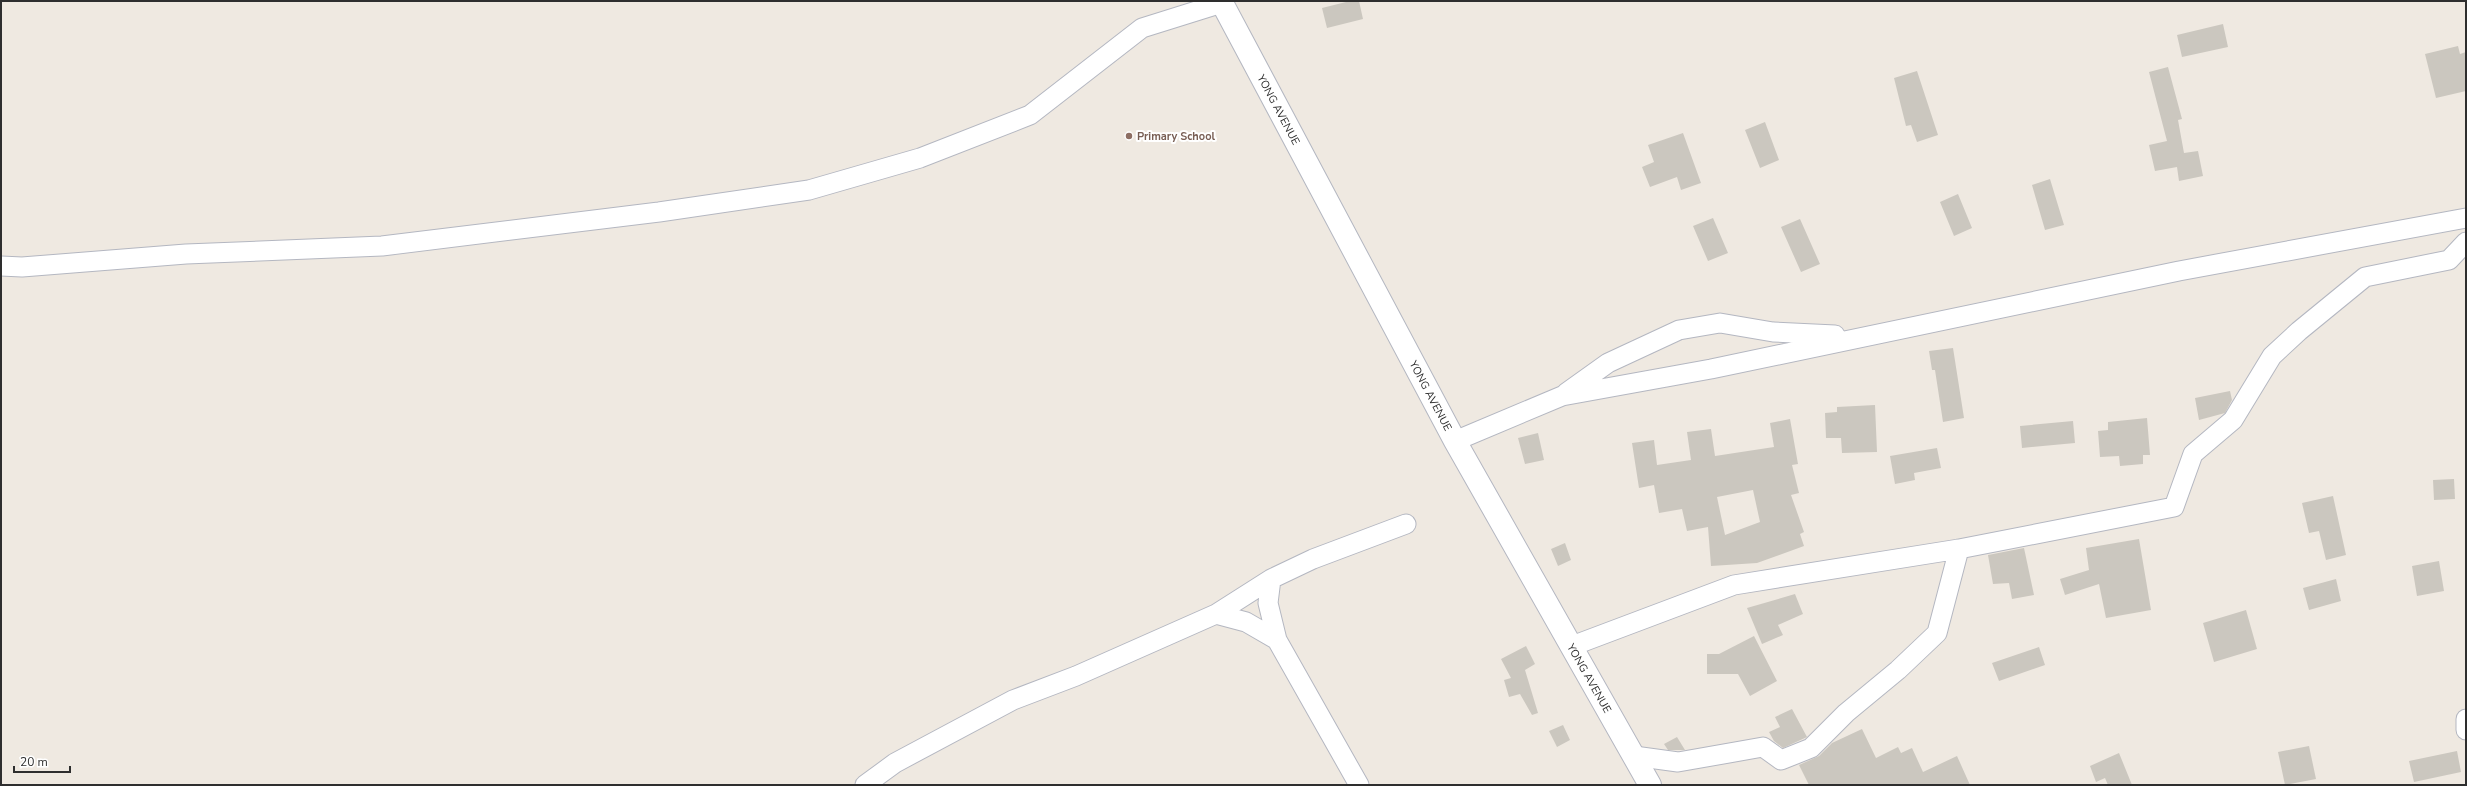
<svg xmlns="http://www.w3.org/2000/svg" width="2467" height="786" viewBox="0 0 2467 786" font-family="'Nunito Sans',sans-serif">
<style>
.building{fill:#cbc7bf;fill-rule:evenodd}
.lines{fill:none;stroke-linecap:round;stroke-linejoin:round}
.street-casing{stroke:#b4b7c1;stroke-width:21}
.secondary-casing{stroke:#b4b7c1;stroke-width:24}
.street{stroke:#fff;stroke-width:19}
.secondary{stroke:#fff;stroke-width:22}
.education-dot{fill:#8d6e63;stroke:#fff;stroke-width:1.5}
.labels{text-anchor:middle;stroke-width:4;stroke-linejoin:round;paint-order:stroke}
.street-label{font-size:11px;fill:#2e2e2e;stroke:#fff}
.education-label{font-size:11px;font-weight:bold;fill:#785e54;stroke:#fff;text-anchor:start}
</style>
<rect width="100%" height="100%" fill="#efe9e1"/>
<path class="building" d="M 1350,1 L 1359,1 L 1363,19 L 1327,28 L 1322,8 Z
M 2223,24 L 2228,47 L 2182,57 L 2177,35 Z
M 2458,46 L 2460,54 L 2466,52 L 2466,91 L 2436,98 L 2425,54 Z
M 2168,67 L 2182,119 L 2178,120 L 2184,153 L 2198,151 L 2203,176 L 2179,181 L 2177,167 L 2155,171 L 2149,145 L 2167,141 L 2149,72 Z
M 1917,71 L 1938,135 L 1917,142 L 1911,125 L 1906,126 L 1894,78 Z
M 1765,122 L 1779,160 L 1760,168 L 1745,130 Z
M 1683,133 L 1701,183 L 1681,190 L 1677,177 L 1650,187 L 1642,167 L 1654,162 L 1648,145 Z
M 2050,179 L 2064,225 L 2045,230 L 2032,185 Z
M 1958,194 L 1972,228 L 1954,236 L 1940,202 Z
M 1713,218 L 1728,253 L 1708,261 L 1693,226 Z
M 1800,219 L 1820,264 L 1801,272 L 1781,227 Z
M 1953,348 L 1964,418 L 1943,422 L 1935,370 L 1932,370 L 1929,351 Z
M 2230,391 L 2232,400 L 2225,413 L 2199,420 L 2195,398 Z
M 1875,405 L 1877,452 L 1842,453 L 1841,438 L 1826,438 L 1825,413 L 1837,412 L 1837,407 Z
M 2147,418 L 2150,455 L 2143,455 L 2143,464 L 2120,466 L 2119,456 L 2100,457 L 2098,431 L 2108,430 L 2108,422 Z
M 1790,419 L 1798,464 L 1792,465 L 1799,493 L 1791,495 L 1804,532 L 1800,534 L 1804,546 L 1757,563 L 1711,566 L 1708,527 L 1687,531 L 1682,509 L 1659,513 L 1654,485 L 1639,488 L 1632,443 L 1654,440 L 1657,465 L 1691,460 L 1687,432 L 1711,429 L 1715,456 L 1774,447 L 1770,423 ZM 1753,490 L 1760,522 L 1725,535 L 1717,497 Z
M 2073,421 L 2075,443 L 2022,448 L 2020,426 Z
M 1538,433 L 1544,460 L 1525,464 L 1518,438 Z
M 1937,448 L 1941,468 L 1914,473 L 1915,480 L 1895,484 L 1890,456 Z
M 2454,479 L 2455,499 L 2434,500 L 2433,480 Z
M 2333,496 L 2346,555 L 2326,560 L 2319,531 L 2309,533 L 2302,503 Z
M 2139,539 L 2151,610 L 2106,618 L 2099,584 L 2065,595 L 2060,579 L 2089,570 L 2086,548 Z
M 1565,543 L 1571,560 L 1558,566 L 1551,549 Z
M 2024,548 L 2034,595 L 2012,599 L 2009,583 L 1993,584 L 1988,555 Z
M 2439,561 L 2444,591 L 2417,596 L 2412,566 Z
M 2336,579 L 2341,601 L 2309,610 L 2303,588 Z
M 1795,594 L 1803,614 L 1778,625 L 1783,635 L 1762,644 L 1747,608 Z
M 2246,610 L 2257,649 L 2214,662 L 2203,623 Z
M 1754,636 L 1777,681 L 1750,696 L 1738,674 L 1707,674 L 1707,654 L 1719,654 Z
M 1526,646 L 1535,664 L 1525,670 L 1538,713 L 1532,715 L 1520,694 L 1509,697 L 1504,680 L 1511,678 L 1501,659 Z
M 2039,647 L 2045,665 L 1999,681 L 1992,663 Z
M 1792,709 L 1807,737 L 1783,748 L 1774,741 L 1769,732 L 1780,727 L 1775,717 Z
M 1563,725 L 1570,740 L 1557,747 L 1549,731 Z
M 1862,729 L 1876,758 L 1898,747 L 1901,753 L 1912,748 L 1923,772 L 1957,756 L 1970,785 L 1809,785 L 1799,765 L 1819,756 L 1832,743 Z
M 1677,737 L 1685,750 L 1668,750 L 1664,744 Z
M 2309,746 L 2316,779 L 2285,785 L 2278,752 Z
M 2457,751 L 2461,772 L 2414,782 L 2409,761 Z
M 2119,753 L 2132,785 L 2108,785 L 2105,778 L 2096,782 L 2090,766 Z"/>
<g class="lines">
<g class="street-casing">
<path id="street" d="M 1,266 L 22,267 L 186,254 L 382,246 L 659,212 L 809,190 L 920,158 L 1030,115 L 1142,28 L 1222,3
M 1566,393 L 1608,363 L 1679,330 L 1720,323 L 1773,332 L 1835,335
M 1455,441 L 1562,396 L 1711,369 L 2179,271 L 2466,218
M 1271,579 L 1268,603 L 1277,640 L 1359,785
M 1216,614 L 1246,622 L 1277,640
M 1572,646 L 1734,585 L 1959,549 L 2174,507 L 2193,454 L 2233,420 L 2272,356 L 2299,331 L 2365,277 L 2449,260 L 2466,242
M 2466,719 L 2466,730
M 1634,756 L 1678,762 L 1763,747 L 1781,760 L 1811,748 L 1846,713 L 1898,670 L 1937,633 L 1959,549
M 865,785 L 895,763 L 1013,700 L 1076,676 L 1216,614 L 1271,579 L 1313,559 L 1406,524"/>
</g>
<g class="secondary-casing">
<g id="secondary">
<path id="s1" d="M 1221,1 L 1455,441 L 1650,785"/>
</g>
</g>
<use href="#street" class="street"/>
<use href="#secondary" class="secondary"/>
</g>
<circle class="education-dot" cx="1129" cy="136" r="4"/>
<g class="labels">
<g class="street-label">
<text dy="4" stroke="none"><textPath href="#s1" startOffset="123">YONG AVENUE</textPath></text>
<text dy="4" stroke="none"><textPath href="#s1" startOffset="447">YONG AVENUE</textPath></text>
<text dy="4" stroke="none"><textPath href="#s1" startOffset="771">YONG AVENUE</textPath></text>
</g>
<g class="education-label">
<text x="1137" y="140">Primary School</text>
</g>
</g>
<rect width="2467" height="786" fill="none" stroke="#2e2e2e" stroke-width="4"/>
<path d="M14 766v6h56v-6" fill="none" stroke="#2e2e2e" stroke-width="2"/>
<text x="20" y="766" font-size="12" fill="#2e2e2e" stroke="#ffffff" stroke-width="3" paint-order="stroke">20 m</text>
</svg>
